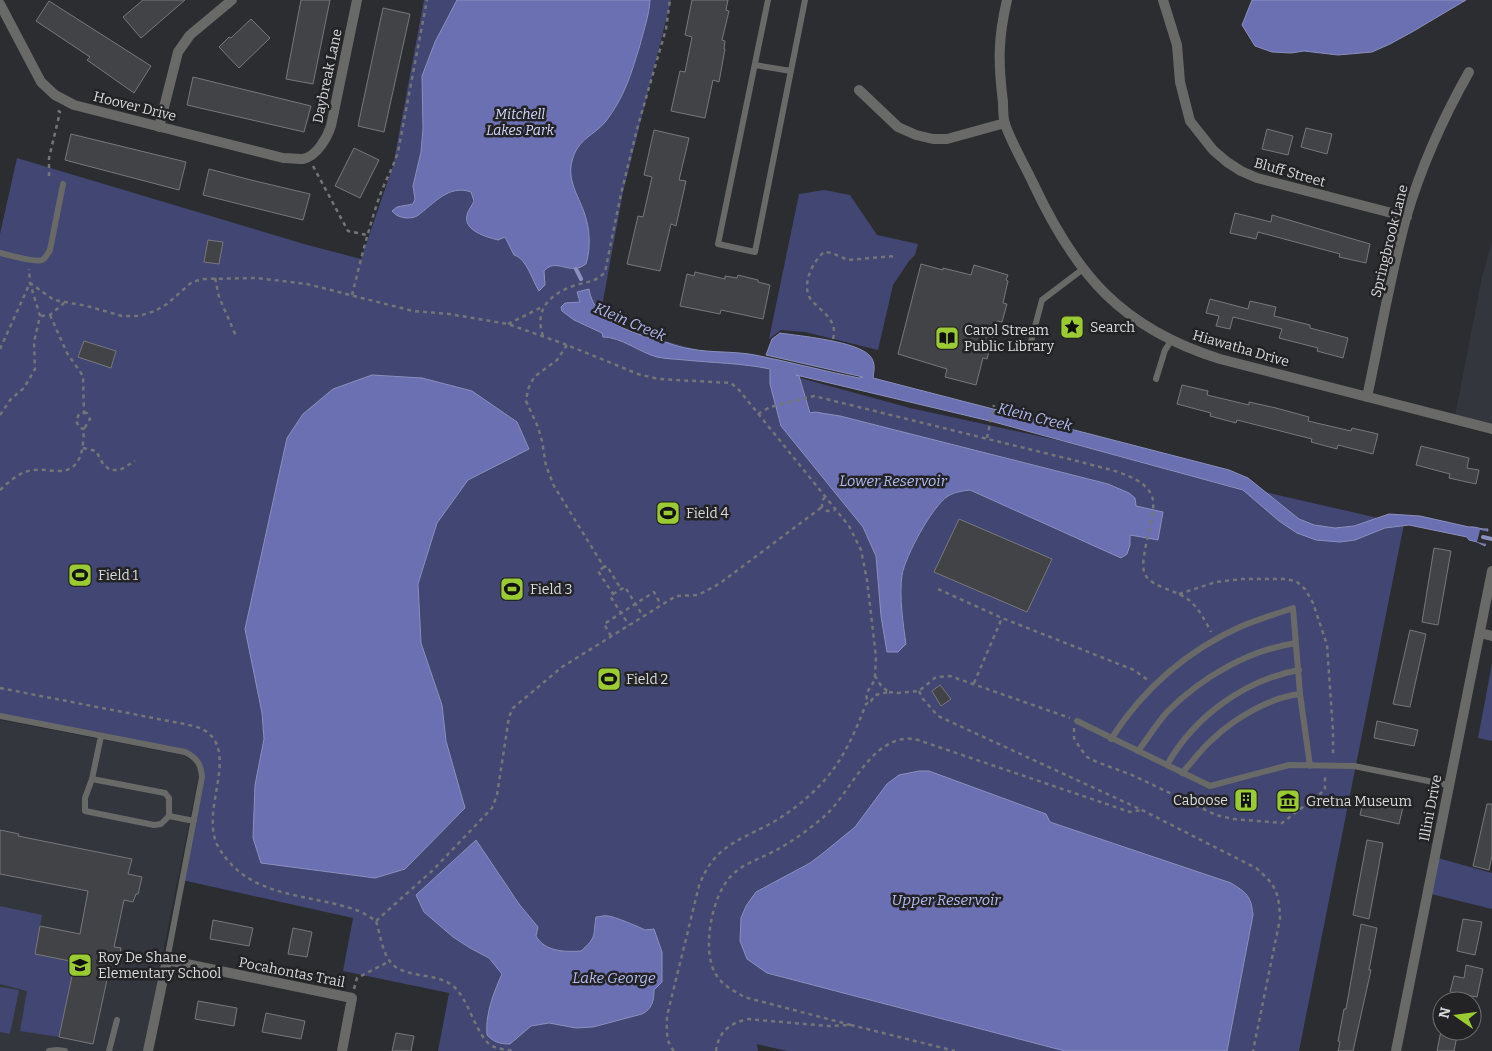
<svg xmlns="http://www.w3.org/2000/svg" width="1492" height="1051" viewBox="0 0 1492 1051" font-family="Bitter,serif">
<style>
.built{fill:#34363e}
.green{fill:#424673}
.water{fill:#6a70b1;stroke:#8b90be}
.pier{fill:#2c2d30}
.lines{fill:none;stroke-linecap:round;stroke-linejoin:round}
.stream{stroke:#8b90be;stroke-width:4}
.building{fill:#424346;stroke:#78787c}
.path{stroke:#747578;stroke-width:2.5;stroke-dasharray:4 4;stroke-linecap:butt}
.lane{stroke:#696a68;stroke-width:6}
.street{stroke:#696a68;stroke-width:10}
.labels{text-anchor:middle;stroke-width:5;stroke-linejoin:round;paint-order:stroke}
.street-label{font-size:14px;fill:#d9dadc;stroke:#232326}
.park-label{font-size:14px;font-style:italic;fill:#d3d9fe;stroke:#232326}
.poi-label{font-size:14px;fill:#d9dadc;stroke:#232326;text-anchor:start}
.water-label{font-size:15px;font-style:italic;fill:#b3bbf1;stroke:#232326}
</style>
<rect width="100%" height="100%" fill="#2c2d30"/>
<path class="built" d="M 1492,241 L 1492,425 L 1455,416 L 1482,277 Z
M 0,720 L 183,755 L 197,764 L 199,774 L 143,1051 L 0,1051 Z"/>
<path class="green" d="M 424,0 L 671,0 L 623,192 L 599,323 L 910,408 L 1057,440 L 1200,477 L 1404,524 L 1299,1051 L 787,1051 L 757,1044 L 758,1051 L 438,1051 L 449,993 L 343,971 L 353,918 L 182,880 L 202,777 L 194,757 L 0,716 L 0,234 L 17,158 L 304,244 L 361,259 L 393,166 Z
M 824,190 L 850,195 L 877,235 L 918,244 L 915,255 L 909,261 L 893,285 L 878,350 L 805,332 L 781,330 L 769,339 L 799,194 Z
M 1492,664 L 1492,741 L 1478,738 Z
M 1434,857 L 1492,873 L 1492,909 L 1427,893 Z
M 0,906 L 42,915 L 35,954 L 75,962 L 59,1037 L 20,1031 L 27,991 L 0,984 Z
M 0,987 L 19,990 L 10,1034 L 0,1032 Z"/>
<path class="water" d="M 457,0 L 650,0 C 649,16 644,29 640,45 C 631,74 625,96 606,121 C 594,136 578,138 572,161 C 567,180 578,195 584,212 C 590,228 591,248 586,264 C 583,266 581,267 578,268 C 566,271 554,259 544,271 L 545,285 L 539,291 C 532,280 527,259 514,255 L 505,237 L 498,240 C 487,237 463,231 467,215 C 468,210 472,206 474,201 L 471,192 C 448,184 434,204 417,216 C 409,220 397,218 392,211 L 397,207 L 413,204 L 415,199 L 413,186 L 421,152 L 423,128 L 422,76 L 435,42 Z
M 1252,0 L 1466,0 L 1412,32 L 1390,44 L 1372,52 L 1338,55 L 1304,51 L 1291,53 L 1272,52 L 1255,46 L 1242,25 Z
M 589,289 C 594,324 637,334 665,342 C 674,345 682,348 691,349 C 712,353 734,351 755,355 C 790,362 824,371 859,378 L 863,377 L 766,355 L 772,339 L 780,333 C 800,336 857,341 870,356 C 876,363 874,370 873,378 L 1229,470 L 1248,478 L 1299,519 L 1314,525 L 1335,528 L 1354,526 L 1389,514 L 1420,516 L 1469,527 C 1476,526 1481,530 1488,529 L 1485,546 L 1477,542 L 1469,540 L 1467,537 L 1409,525 L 1385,528 L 1355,540 L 1340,542 L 1316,540 L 1297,533 L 1279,521 L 1243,490 L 994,422 L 796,375 L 799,376 L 810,413 L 815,412 L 840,416 L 1108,484 L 1129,493 L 1135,498 L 1136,506 L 1163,512 L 1158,540 L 1130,535 L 1130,545 L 1127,554 L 1121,558 L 970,490 C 962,491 955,492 948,496 C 932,506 905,557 902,575 C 899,595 903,624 906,644 L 898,652 L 887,652 L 881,616 L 876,556 L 863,527 L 781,426 L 770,384 L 770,369 C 742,363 713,363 685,360 C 676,359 666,359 657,357 C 639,352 621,337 603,337 L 602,333 L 574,320 L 562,311 L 561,307 L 565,303 L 580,302 L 577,292 Z
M 372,375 L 422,378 L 472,391 L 517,422 L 529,449 L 468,480 L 437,523 L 418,584 L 421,643 L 442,705 L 446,741 L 465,808 L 405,869 L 375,878 L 261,863 L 253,838 L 255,785 L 264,739 L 262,713 L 245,629 L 287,438 L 303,414 L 333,389 Z
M 919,771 L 929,771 L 1046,814 L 1050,822 L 1231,883 C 1247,893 1251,896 1253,915 L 1227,1051 L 1065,1051 L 767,973 L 747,959 L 740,941 L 741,918 L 746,906 L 756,892 L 810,863 L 822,854 L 855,827 L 887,784 L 899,775 Z
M 476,840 L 519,904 L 538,927 L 536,936 C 545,952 565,952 581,951 C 597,937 593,936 596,917 C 599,917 604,915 608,916 C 613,916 642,928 645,930 L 654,929 L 662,952 L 662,982 L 654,990 C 654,1001 652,1009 642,1014 L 593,1027 L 576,1028 L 549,1023 L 531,1026 L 510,1044 C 499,1044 494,1042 487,1035 C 485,1014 494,992 502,974 L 489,958 L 470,948 L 453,937 L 424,912 L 416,895 Z"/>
<path class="pier" d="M 1480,530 L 1490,532 L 1487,544 L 1477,542 Z"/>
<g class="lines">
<path class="stream" d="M 576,269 L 581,279
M 1483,537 L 1492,539"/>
</g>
<path class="building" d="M 143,0 L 185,0 L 141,38 L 123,17 Z
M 301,0 L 330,0 L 313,84 L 286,79 Z
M 692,0 L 728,0 L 726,10 L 729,11 L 722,40 L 725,41 L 724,49 L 725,49 L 719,82 L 713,80 L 705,118 L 671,111 L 680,71 L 685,72 L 692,37 L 685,35 Z
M 49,1 L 151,66 L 134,93 L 87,60 L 90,57 L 36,21 Z
M 383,8 L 410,14 L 384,132 L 358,126 Z
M 251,19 L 270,38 L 239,68 L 219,47 L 229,37 L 231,38 Z
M 193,77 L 311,106 L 304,132 L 187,105 Z
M 1306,128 L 1332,134 L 1327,154 L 1301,147 Z
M 1267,129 L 1293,136 L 1288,155 L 1262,149 Z
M 654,130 L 689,138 L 679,180 L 686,181 L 676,226 L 671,224 L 660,271 L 627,264 L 638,216 L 643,217 L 652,177 L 644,175 Z
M 71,134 L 186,162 L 179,190 L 65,160 Z
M 354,148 L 379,160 L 360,198 L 335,186 Z
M 209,169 L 251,180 L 310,194 L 303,220 L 203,195 Z
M 1235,213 L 1271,222 L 1272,215 L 1370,244 L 1366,263 L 1339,257 L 1340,254 L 1258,232 L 1256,239 L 1230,233 Z
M 208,240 L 223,242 L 219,264 L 204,262 Z
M 921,264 L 943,270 L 943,268 L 971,275 L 974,265 L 1008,275 L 1006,280 L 1008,281 L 1003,303 L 1007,304 L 1002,322 L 997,321 L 987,359 L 983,358 L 976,385 L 945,377 L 947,369 L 898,354 Z
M 695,272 L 725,279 L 725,276 L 737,278 L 738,275 L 758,280 L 758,282 L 770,285 L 763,319 L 721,310 L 720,314 L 680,306 L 687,274 L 694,276 Z
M 1210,299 L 1248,309 L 1250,301 L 1276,307 L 1274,316 L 1310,325 L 1310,328 L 1348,338 L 1343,358 L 1317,351 L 1318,348 L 1279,338 L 1282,329 L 1233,317 L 1230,329 L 1216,326 L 1219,316 L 1206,313 Z
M 84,341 L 116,351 L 111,368 L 78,357 Z
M 1182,385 L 1208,391 L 1207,395 L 1249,405 L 1249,402 L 1276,408 L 1309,417 L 1308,421 L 1351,431 L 1352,428 L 1378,434 L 1373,454 L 1338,445 L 1337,449 L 1311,442 L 1312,439 L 1237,420 L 1236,423 L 1210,416 L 1211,413 L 1177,404 Z
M 1421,446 L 1469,458 L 1467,468 L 1479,470 L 1476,484 L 1449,478 L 1450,474 L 1416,465 Z
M 959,519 L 1052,559 L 1027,612 L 934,572 Z
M 1434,548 L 1451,551 L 1438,625 L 1422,622 Z
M 1410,630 L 1426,634 L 1410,707 L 1393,704 Z
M 940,685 L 951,699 L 941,706 L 932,691 Z
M 1377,721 L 1418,730 L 1414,746 L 1374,738 Z
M 1294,794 L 1296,805 L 1281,808 L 1279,797 Z
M 1364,798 L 1403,807 L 1399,824 L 1360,815 Z
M 1487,804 L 1492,804 L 1492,856 L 1489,870 L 1473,866 Z
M 0,830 L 19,834 L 18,836 L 132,859 L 128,874 L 142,877 L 138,894 L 136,894 L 133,902 L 124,900 L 114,947 L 121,948 L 119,958 L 112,957 L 93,1044 L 59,1037 L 75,962 L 35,954 L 40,926 L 80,934 L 88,891 L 0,874 Z
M 1367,840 L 1383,843 L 1369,919 L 1353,915 Z
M 1463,919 L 1482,922 L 1475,955 L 1457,951 Z
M 213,920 L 253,928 L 249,946 L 210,939 Z
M 1361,924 L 1377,928 L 1369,970 L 1371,970 L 1353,1051 L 1338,1051 L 1340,1042 L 1338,1041 L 1344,1009 L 1346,1009 Z
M 293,928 L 312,932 L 307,957 L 288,954 Z
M 1466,965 L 1483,969 L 1477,997 L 1450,992 L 1454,976 L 1464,978 Z
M 198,1001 L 237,1008 L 234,1026 L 195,1019 Z
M 266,1013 L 305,1021 L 301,1039 L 262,1032 Z
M 1441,1031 L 1458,1031 L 1454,1051 L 1437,1051 Z
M 396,1033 L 414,1036 L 411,1051 L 392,1051 Z"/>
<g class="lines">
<path class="path" d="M 313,166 L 348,231 L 367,235
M 49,176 L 49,158 L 60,112 L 56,109
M 215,278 L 219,297 L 236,336
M 352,295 C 360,263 368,230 379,198 C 384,183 393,168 398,152 L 427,0
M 41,316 L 50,315 L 64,303
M 508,324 L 542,307
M 543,336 C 534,310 549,295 573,286 C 585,282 597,282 605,272 L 621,194 L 637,129 L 666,29 L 670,0
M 833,339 C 838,320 823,313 812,301 C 800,287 812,262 824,252 L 832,253 L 848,260 L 895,256
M 567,345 L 557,360 L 534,377 L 528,389 L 526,401 L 538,427 L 542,441 L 546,466 L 554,486 L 604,567 L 607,566 L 621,589
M 0,349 L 30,283 L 54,300 L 87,306 L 122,316 L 139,316 L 155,311 L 167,304 L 192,282 L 204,279 L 257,278 L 307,284 L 413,311 L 449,314 L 508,324 L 567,345 L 638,374 L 658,379 L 731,383 L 739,390 L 849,526 L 861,550 L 867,580 L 876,657 L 875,676 L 873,683 L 866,694 L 867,699 L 871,701 L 875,695 L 889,692 L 882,687 L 875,676
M 84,413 L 87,413 L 90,419 L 84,429
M 758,414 L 770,407 L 814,396 L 1085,463 C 1105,469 1148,475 1153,500 C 1155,511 1147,538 1145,550 C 1144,558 1141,568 1146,576 C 1152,586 1176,591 1186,598 C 1197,605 1205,620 1211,632
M 0,415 L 11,399 L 24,388 L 35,369 L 34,342 L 40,316 L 30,283 L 29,269
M 987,438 L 994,405
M 83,448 L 96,451 L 103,464 L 110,470 L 120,470 L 135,461
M 0,490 C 10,481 19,472 33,470 C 42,469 51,471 60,471 C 83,470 83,446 84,429 L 80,428 L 76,421 L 79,414 L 84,413 L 83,376 L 67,353 L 50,315
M 825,497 L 822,501 L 822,507 L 827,511 L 835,510
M 604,567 L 598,571 L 613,594 L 610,596 L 629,625
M 938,589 L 1002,618 L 1134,670 L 1149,681
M 613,594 L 625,587 L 643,616
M 1179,594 L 1216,582 L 1243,579 L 1287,579 L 1297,582 L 1305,589 L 1313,603 L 1327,645 L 1333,731 L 1333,757
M 611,636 L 604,624 L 654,592 L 661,605
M 974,683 L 1002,618
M 0,688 L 179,723 C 188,725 199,726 207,732 C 239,756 198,814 219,848 C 249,899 308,893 356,910 C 363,912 370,917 376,921 C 380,934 382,953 392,964 C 408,979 436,972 453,986 C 470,1000 476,1037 492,1046 C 499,1049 507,1050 515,1051
M 919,691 L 923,699 L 938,716 L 1142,810 L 1256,868 C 1276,885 1279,892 1280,919 L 1253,1051
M 889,692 L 897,693 L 919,691 L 936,677 L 950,676 L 1070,718
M 1074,728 L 1074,738 L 1080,748 L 1087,757 L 1097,762 L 1132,775 L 1216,815 L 1233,819 L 1282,823 L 1325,790 L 1325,774
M 376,921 L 433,870 L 492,808 L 497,795 L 509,717 L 513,708 L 562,667 L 676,596 L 698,595 L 719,584 L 822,507
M 354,989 L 357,978 L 390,961
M 851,1025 L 744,997 C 735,991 723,986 717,976 C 700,952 712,893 733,874 C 746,862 765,857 780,848 C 796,839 812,827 826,815 C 850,792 868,745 903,739 C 908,738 913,739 918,740 L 1130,812 L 1142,810
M 674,1051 C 665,1041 667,1029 667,1016 L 699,886 C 713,848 735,842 768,825 C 783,817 798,806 811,794 C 839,769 853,738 866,704 L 870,702
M 716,1051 C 719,1031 729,1024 747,1019 L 828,1026 L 851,1025 L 955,1051"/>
<path class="lane" d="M 768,0 L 718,244 L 755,252 L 805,0
M 755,65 L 791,71
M 0,253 C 9,255 34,263 42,260 C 46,258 48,253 50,250 L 63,184
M 1029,349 L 1042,300 L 1083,269
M 1156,379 L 1165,350 L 1171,341
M 0,716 L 185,752 C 197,758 201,764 202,777 L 167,960
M 1077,721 L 1210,786 L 1289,765 L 1354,766 L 1448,785
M 101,736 L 92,779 L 165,793 L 169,798 L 169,816 L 194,821
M 1111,739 C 1143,689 1188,650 1242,626 C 1259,619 1276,614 1293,608 L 1300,694 L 1310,766
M 1138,751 C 1148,738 1157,723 1168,711 C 1202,677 1249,650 1296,643
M 1167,765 C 1194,717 1244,680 1299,670
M 1182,773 C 1193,761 1202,748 1214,738 C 1235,718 1271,697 1300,694
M 92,779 L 85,798 L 85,811 L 154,825 L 161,824 L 169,816
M 49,1051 L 57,1050 L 65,1051
M 109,1051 L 117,1020"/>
<path class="street" d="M 1007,0 C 998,38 998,63 1003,102 C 1003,109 1003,118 1005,124 C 1012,144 1024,164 1033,183 C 1076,275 1121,328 1220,359 L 1492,429
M 1163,0 L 1177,45 L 1180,82 L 1190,121 L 1213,150 L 1227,162 L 1241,171 L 1257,178 L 1407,217
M 0,4 L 41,82 L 55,95 L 74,105 L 283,158 C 289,158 297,159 303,159 C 317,156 327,138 331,126 L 357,0
M 859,90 L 898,127 L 916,135 L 933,139 L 947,139 L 1005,123
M 159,127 L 178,52 L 190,35 L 232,0
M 1367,397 C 1380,337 1390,277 1406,218 C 1421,167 1443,118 1469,72
M 1480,633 L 1492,636
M 148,1051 L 167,960 L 352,998 L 342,1051
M 1396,1051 L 1492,571"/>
</g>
<defs>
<g id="sight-square" transform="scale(1.25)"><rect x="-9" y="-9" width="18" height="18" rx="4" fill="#9bcb33" stroke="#232326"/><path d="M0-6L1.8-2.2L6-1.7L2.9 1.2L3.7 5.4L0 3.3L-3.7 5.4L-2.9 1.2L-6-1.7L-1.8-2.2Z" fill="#111"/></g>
<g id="library-square" transform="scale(1.25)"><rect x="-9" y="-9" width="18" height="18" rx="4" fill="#9bcb33" stroke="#232326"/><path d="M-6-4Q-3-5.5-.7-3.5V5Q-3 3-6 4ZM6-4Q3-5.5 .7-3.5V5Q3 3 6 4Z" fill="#111"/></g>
<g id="stadium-square" transform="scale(1.25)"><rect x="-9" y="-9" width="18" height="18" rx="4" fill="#9bcb33" stroke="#232326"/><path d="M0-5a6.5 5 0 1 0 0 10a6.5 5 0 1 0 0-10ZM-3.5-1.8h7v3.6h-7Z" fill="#111"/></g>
<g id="building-square" transform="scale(1.25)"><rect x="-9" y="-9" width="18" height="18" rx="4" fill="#9bcb33" stroke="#232326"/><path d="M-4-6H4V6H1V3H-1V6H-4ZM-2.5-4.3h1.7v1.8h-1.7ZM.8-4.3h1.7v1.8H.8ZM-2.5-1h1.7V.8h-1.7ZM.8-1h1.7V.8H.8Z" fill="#111"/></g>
<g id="museum-square" transform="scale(1.25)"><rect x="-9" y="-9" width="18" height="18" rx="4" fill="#9bcb33" stroke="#232326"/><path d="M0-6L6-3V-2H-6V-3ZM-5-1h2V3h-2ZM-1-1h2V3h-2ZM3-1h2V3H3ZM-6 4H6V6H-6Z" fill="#111"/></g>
<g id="school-square" transform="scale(1.25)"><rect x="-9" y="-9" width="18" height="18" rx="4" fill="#9bcb33" stroke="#232326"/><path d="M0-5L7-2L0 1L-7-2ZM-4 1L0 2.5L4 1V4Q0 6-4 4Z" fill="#111"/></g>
</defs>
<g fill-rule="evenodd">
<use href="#sight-square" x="1072" y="327"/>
<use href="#library-square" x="947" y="338"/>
<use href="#stadium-square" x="668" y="513"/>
<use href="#stadium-square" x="80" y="575"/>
<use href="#stadium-square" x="512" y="589"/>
<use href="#stadium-square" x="609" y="679"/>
<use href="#building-square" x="1246" y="800"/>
<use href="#museum-square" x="1288" y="801"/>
<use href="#school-square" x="80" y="965"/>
</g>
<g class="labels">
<g class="street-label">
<text transform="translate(327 76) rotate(-78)" y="5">Daybreak Lane</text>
<text transform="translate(135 106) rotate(14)" y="5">Hoover Drive</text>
<text transform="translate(1290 172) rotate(16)" y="5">Bluff Street</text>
<text transform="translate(1389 241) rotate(-76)" y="5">Springbrook Lane</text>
<text transform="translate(1241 348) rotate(16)" y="5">Hiawatha Drive</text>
<text transform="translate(1430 808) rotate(-79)" y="5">Illini Drive</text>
<text transform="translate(292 972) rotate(11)" y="5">Pocahontas Trail</text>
</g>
<g class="park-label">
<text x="520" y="119">Mitchell<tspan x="520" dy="16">Lakes Park</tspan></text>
</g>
<g class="poi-label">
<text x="1090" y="332">Search</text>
<text x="964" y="335">Carol Stream<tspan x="964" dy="16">Public Library</tspan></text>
<text x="686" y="518">Field 4</text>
<text x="98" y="580">Field 1</text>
<text x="530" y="594">Field 3</text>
<text x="626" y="684">Field 2</text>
<text x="1228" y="805" text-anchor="end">Caboose</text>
<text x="1306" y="806">Gretna Museum</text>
<text x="98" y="962">Roy De Shane<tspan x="98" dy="16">Elementary School</tspan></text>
</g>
<g class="water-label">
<text transform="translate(630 322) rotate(23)" y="5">Klein Creek</text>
<text transform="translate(1035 417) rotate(14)" y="5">Klein Creek</text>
<text x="893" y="486">Lower Reservoir</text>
<text x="946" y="905">Upper Reservoir</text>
<text x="614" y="983">Lake George</text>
</g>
</g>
<g transform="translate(1457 1016) rotate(284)"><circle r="24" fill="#232326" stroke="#6c6c6f"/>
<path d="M0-4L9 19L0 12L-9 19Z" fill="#9bcb33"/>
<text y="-8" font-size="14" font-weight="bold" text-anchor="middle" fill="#d9dadc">N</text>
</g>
</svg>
